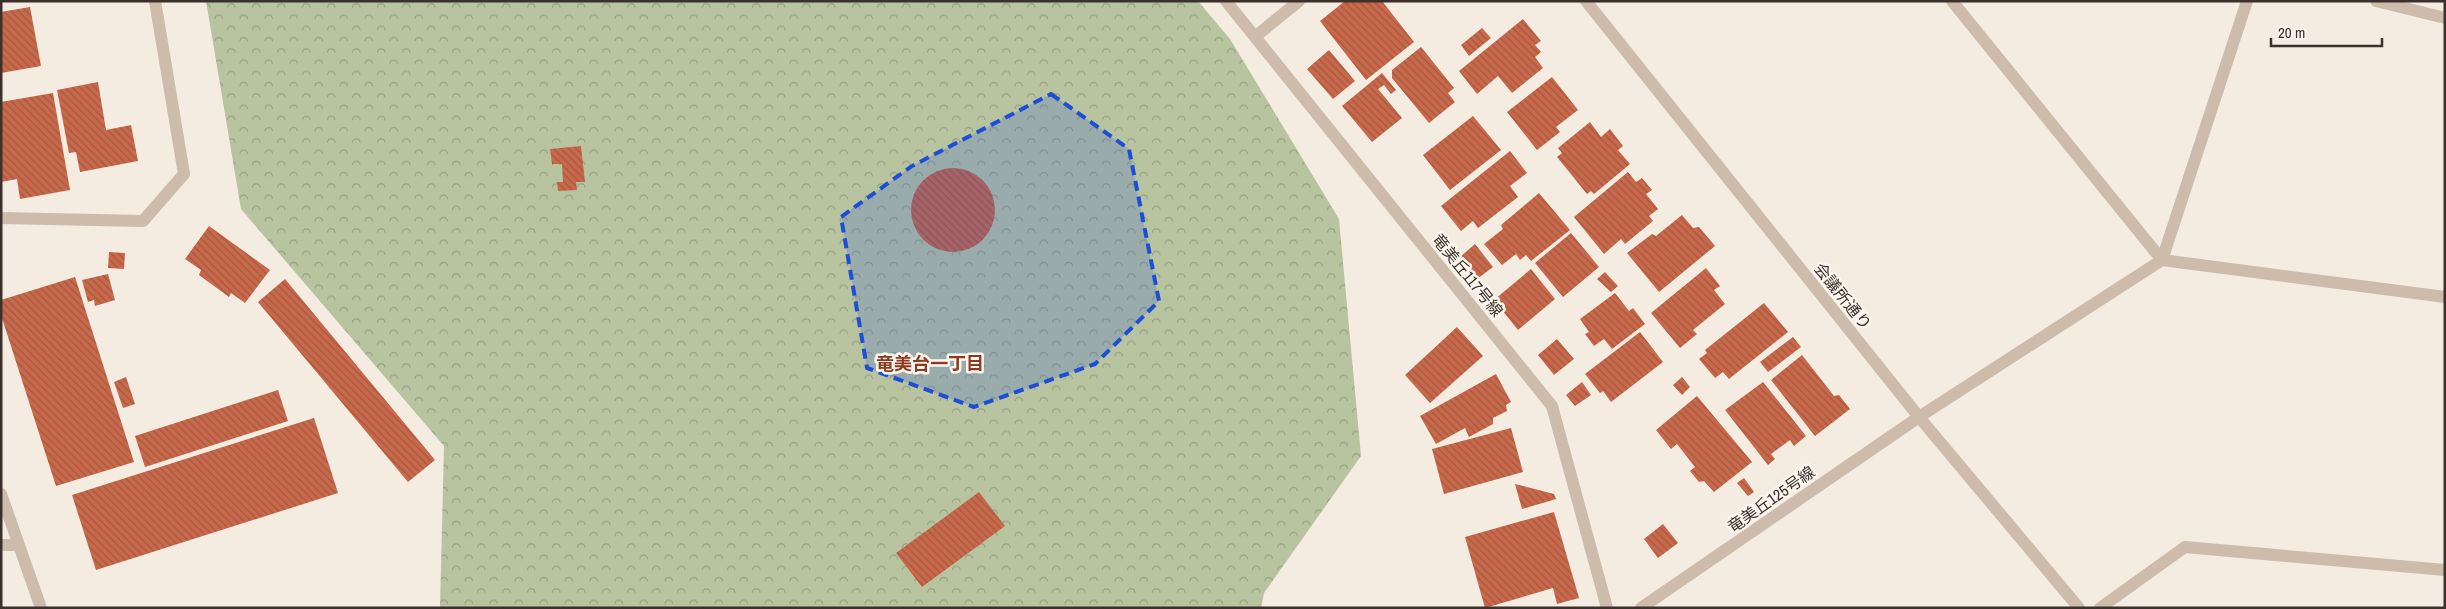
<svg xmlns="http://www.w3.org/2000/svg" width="2446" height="609" viewBox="0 0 2446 609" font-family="'Archivo Narrow','Noto Sans JP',sans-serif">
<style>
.forest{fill:url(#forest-crowns)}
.building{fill:url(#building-back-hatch)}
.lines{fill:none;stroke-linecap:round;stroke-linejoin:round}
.minor{stroke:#cdbbac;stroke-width:12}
.marked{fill:#1d4ed8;fill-opacity:0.2;stroke:#1d4ed8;stroke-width:4;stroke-dasharray:10 6;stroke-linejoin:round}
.labels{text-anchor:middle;stroke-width:5;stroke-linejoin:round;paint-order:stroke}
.street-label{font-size:16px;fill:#3b302b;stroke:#fbf5ee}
.neighbourhood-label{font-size:18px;font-weight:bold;fill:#8c3b22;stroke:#fbf5ee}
</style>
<defs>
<pattern id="forest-crowns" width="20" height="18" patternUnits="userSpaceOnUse" patternTransform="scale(1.25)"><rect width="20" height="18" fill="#b8c4a0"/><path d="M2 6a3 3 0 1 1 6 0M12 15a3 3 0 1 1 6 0" fill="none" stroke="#97a083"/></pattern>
<pattern id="building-back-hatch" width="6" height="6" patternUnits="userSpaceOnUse" patternTransform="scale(1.25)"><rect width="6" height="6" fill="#c8694b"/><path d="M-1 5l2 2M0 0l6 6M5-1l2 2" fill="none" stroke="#a4573f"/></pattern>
</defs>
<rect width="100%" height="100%" fill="#f4ebe1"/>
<path class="forest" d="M 206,1 L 1198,1 L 1230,39 L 1339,219 L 1361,456 L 1264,593 L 1261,608 L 440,608 L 444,446 L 241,209 Z"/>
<path class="building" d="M 1345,1 L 1382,1 L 1414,42 L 1366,80 L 1320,21 Z
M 30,7 L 41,66 L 1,73 L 1,12 Z
M 1523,19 L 1541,41 L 1535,45 L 1541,52 L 1535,57 L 1543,68 L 1512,93 L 1498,76 L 1477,94 L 1459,71 Z
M 1482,28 L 1491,38 L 1469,56 L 1461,45 Z
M 1421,47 L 1454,88 L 1448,93 L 1455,102 L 1429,123 L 1392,78 L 1392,70 Z
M 1329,50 L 1355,81 L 1333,99 L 1307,69 Z
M 1382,73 L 1396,90 L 1391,94 L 1384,85 L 1378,89 L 1402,118 L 1372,142 L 1342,106 Z
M 1552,77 L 1578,110 L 1556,127 L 1560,132 L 1537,150 L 1507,112 Z
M 98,82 L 106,130 L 131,125 L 138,161 L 80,172 L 76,152 L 69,153 L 57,90 Z
M 53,93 L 70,190 L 20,199 L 17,179 L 1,182 L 1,102 Z
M 1473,116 L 1501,150 L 1450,190 L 1423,155 Z
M 1590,122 L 1601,137 L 1610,129 L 1623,146 L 1618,150 L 1630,164 L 1594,194 L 1591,191 L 1587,194 L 1557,157 L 1562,153 L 1558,148 Z
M 581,146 L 585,182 L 576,182 L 577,190 L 558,191 L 557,182 L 563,182 L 562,164 L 552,164 L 550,149 Z
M 1510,151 L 1527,173 L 1510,186 L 1518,197 L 1478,228 L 1473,221 L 1461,231 L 1441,206 Z
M911 210a42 42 0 1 1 84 0a42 42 0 1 1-84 0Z
M 1628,172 L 1636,182 L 1642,178 L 1652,190 L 1646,194 L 1658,209 L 1649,216 L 1653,221 L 1625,244 L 1621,239 L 1604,254 L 1574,217 Z
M 1539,193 L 1570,230 L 1531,261 L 1526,255 L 1520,260 L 1516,254 L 1502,265 L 1484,244 L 1503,229 L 1501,225 Z
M 1682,215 L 1693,228 L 1699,227 L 1715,246 L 1659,292 L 1627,253 L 1652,234 L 1656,236 Z
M 209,226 L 270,270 L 245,303 L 231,293 L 229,297 L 199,275 L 201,270 L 185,259 Z
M 1571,233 L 1599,267 L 1563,297 L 1535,263 Z
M 1475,244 L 1493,267 L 1477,279 L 1460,257 Z
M 109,252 L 125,253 L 124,269 L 108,268 Z
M 1706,268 L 1720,286 L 1714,290 L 1725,304 L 1693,330 L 1697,334 L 1680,348 L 1651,313 Z
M 1531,269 L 1555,299 L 1518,330 L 1494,300 Z
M 1605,272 L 1618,286 L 1611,292 L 1597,279 Z
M 108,274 L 115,300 L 95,306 L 94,300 L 88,302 L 82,280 Z
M 75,277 L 134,462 L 56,486 L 1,315 L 1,300 Z
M 285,279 L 435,460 L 408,482 L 258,302 Z
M 1615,293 L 1629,311 L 1633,308 L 1645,324 L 1612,349 L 1604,339 L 1594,346 L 1585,334 L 1589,332 L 1580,319 Z
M 1764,303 L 1788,332 L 1729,379 L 1723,372 L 1715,378 L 1699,359 L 1707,353 L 1705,350 Z
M 1457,327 L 1483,356 L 1430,403 L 1405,375 Z
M 1640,332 L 1663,362 L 1611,402 L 1603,391 L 1600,393 L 1585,374 Z
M 1793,337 L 1801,347 L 1768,372 L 1760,362 Z
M 1557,339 L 1574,359 L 1554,375 L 1538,355 Z
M 1802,355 L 1834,396 L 1839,395 L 1850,409 L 1815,436 L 1771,380 Z
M 1496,374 L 1511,402 L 1506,405 L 1507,411 L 1493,418 L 1493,424 L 1469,437 L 1465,428 L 1436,444 L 1420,416 Z
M 126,377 L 135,404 L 123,408 L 114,382 Z
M 1682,377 L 1690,387 L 1682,395 L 1673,385 Z
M 1582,382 L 1591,395 L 1575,406 L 1566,395 Z
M 1763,382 L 1806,436 L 1794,446 L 1790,440 L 1771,454 L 1775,459 L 1768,465 L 1725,410 Z
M 278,390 L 288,421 L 145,467 L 135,436 Z
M 1697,396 L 1752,462 L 1714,492 L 1704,481 L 1699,482 L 1690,471 L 1695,467 L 1677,444 L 1671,449 L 1656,430 Z
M 314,418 L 338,493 L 96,570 L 72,495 Z
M 1511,428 L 1523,472 L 1444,494 L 1432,449 Z
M 1744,478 L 1754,492 L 1748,496 L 1737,483 Z
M 1515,484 L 1554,494 L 1556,499 L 1522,509 Z
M 979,492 L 1005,526 L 922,587 L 896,553 Z
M 1554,512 L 1579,598 L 1557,604 L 1553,588 L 1485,608 L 1465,537 Z
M 1663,524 L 1678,543 L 1658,558 L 1644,539 Z"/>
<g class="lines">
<path class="minor" d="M 1226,1 L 1552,406 L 1607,608
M 1586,1 L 1919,417 L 2079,608
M 1952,1 L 2162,260 L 2445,297
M 2376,1 L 2445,18
M 1256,36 L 1299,1
M 1,218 L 143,221 L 184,174 L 155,1
M 1,494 L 41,608
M 1,545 L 17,545
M 1641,608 L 1919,417 L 2162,260 L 2247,1
M 2100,608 L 2185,547 L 2445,570"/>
</g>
<path class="marked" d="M 1051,94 L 1129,149 L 1159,301 L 1095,364 L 974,407 L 867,368 L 841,217 L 912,166 Z"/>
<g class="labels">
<g class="street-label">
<text transform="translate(1468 275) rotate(51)" y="6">竜美丘117号線</text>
<text transform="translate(1843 296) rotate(51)" y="6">会議所通り</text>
<text transform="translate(1771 499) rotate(-35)" y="6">竜美丘125号線</text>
</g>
<g class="neighbourhood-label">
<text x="930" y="370">竜美台一丁目</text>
</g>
</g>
<rect width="2446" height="609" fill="none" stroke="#3b302b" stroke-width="5"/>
<path d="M2271 38v8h111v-8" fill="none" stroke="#3b302b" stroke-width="2.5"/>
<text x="2278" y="38" font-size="15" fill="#3b302b" stroke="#fbf5ee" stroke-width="4" paint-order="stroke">20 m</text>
</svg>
